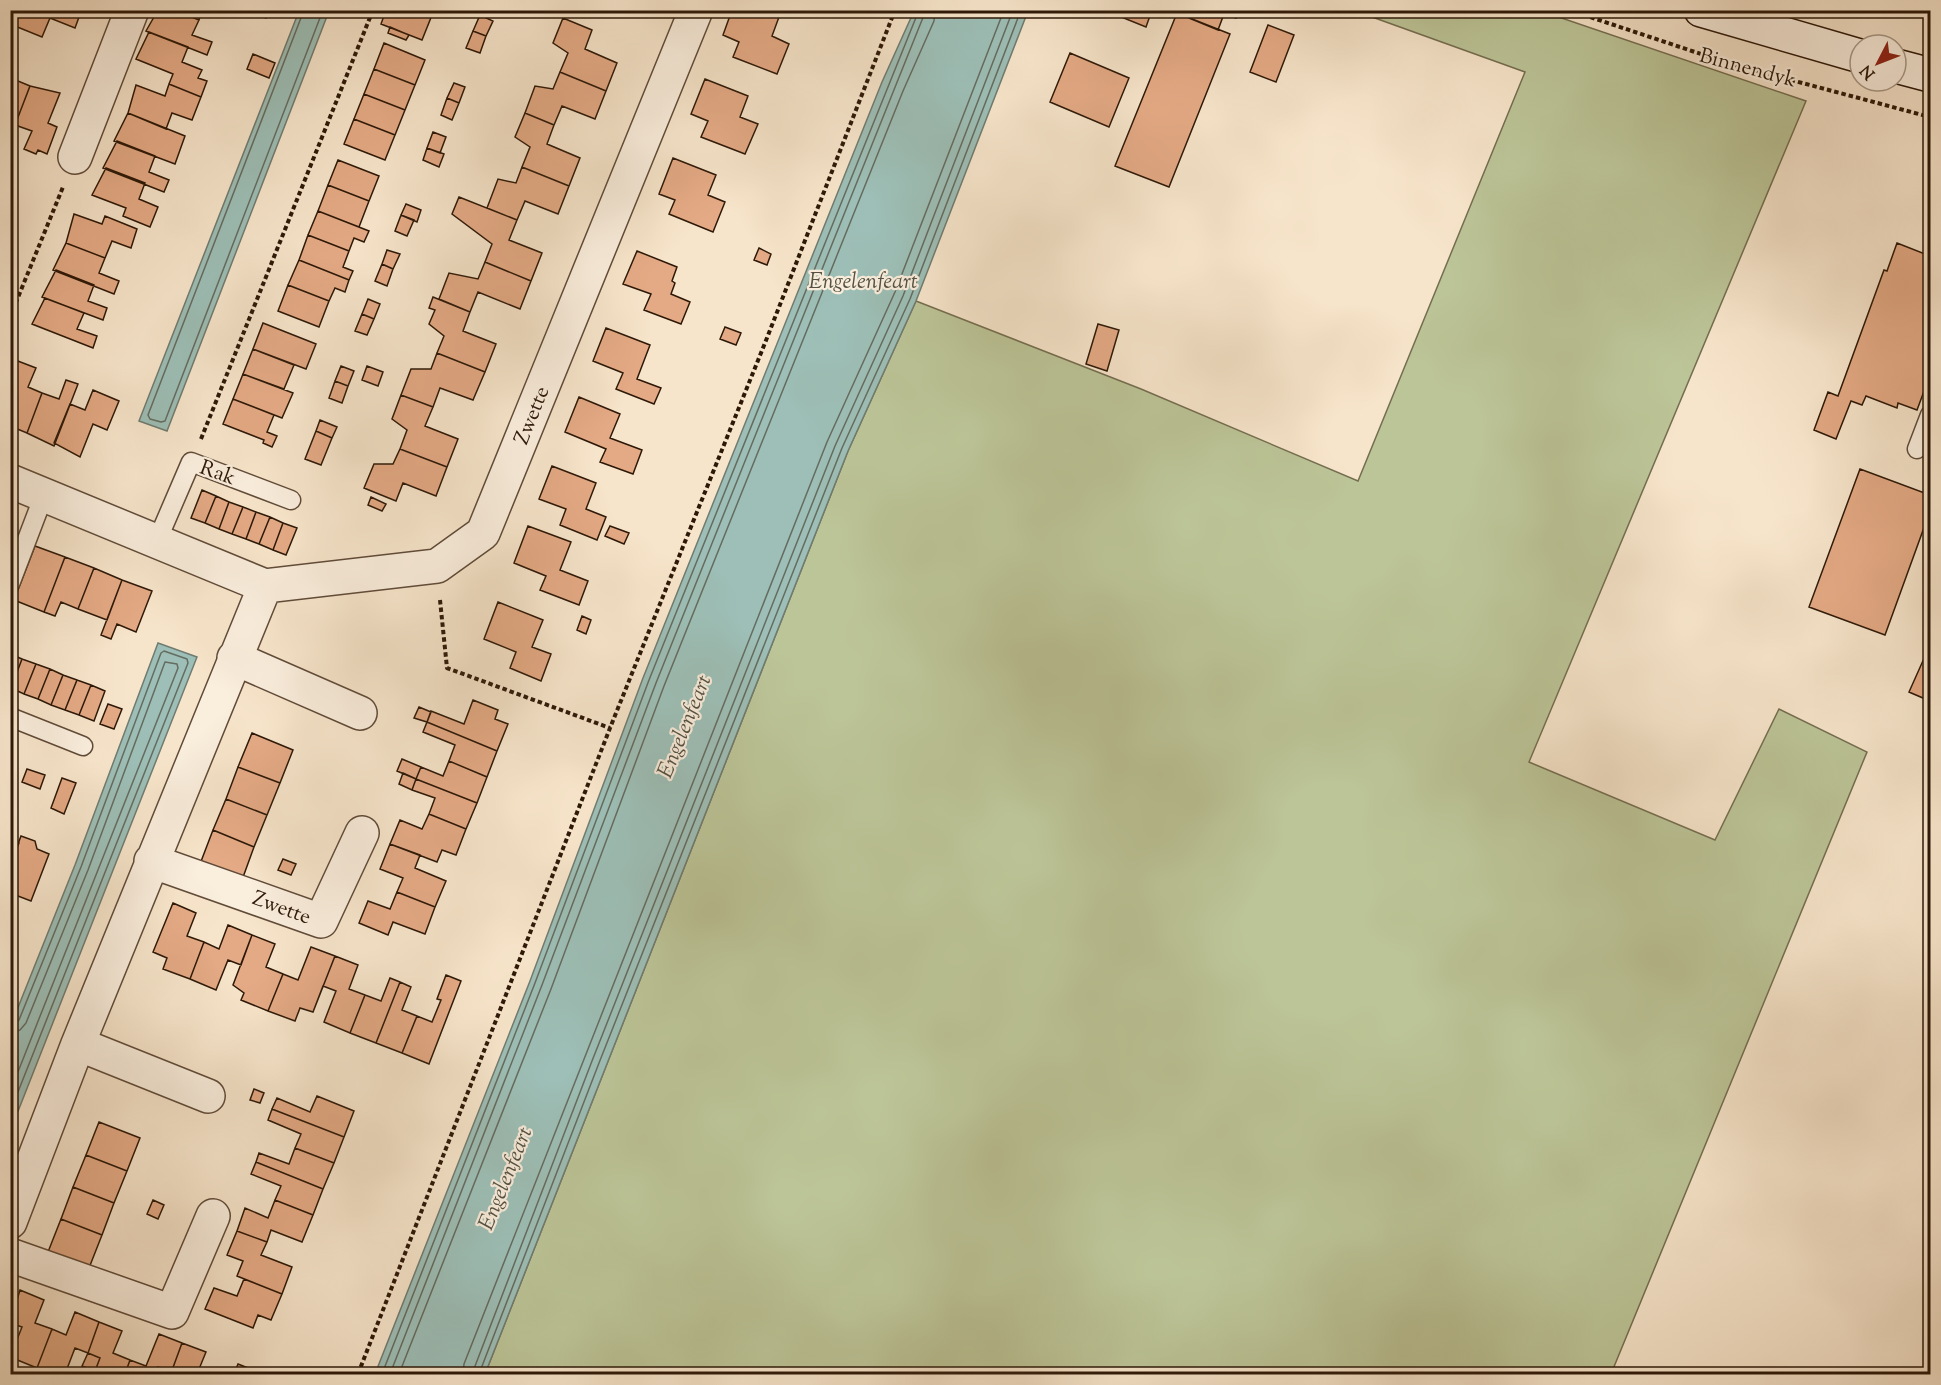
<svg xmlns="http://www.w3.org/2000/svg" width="1941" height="1385" viewBox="0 0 1941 1385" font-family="'Sorts Mill Goudy',serif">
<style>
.green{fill:#bcc598;stroke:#746e50;stroke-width:1.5}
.water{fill:#9dbfb7;stroke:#707c71;stroke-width:1.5}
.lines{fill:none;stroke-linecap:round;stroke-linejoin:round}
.shore{stroke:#656c60;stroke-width:1.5}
.building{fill:#e4aa85;stroke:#2d1808;stroke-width:1.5}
.lane-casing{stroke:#604b39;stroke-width:21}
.street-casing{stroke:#604b39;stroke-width:36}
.secondary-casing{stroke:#2d1808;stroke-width:36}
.path{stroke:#2d1808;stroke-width:4;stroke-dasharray:4.5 3;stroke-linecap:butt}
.lane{stroke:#faeedd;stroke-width:18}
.street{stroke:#faeedd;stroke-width:33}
.secondary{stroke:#faeedd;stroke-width:33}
.labels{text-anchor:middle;stroke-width:4.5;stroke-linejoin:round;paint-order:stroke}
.street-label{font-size:21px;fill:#2d1808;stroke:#faeedd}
.water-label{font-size:22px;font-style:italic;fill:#545245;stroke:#faeedd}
</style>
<rect width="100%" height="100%" fill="#f7e5cb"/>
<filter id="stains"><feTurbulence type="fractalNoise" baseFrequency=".00333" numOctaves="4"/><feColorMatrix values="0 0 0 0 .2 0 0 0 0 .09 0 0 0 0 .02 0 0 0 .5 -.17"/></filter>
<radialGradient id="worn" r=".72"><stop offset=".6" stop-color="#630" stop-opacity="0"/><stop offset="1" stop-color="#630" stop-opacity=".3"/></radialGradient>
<path class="green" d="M 1362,11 L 1541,11 L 1806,101 L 1529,762 L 1715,840 L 1779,709 L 1867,752 L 1611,1374 L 485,1374 L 848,451 L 916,301 L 1141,389 L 1358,481 L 1525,72 L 1361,13 Z"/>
<path class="water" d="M 299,11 L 329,11 L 167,431 L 139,421 Z
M 914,11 L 1028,11 L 916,301 L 848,451 L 485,1374 L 375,1374 L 530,981 L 643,678 L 882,82 Z
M 158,643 L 197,657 L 11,1129 L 11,1025 L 75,865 Z"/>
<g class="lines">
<path class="shore" d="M 304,10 L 148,415 L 150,419 L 161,422 L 165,421 L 323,10
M 10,1025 L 19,1020 L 81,867 L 161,653 L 164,651 L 187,659 L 188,663 L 10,1112
M 10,1033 L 20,1030 L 26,1023 L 88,870 L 165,662 L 177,664 L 178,668 L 10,1092
M 382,1374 L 535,983 L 649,680 L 919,10
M 390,1374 L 542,985 L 656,683 L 926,10
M 399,1374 L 551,989 L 664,686 L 903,91 L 934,21 L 935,10
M 463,1374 L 464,1364 L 827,442 L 895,292 L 1004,10
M 472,1374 L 592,1061 L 835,446 L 903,296 L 1013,10
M 479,1374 L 599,1063 L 842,448 L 910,299 L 1021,10"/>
</g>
<path class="building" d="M 13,10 L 79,10 L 77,16 L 79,17 L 75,28 L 50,18 L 42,37 L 10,24 Z
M 158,10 L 175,10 L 199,20 L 192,35 L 212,42 L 207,55 L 146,31 Z
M 175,10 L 202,10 L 199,20 Z
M 247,10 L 269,10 L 266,18 Z
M 386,10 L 422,10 L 432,15 L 422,40 L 381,24 Z
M 732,10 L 763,10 L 779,17 L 772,36 L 789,44 L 777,74 L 733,57 L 739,42 L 723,35 Z
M 1104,10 L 1152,10 L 1146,27 Z
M 1192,10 L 1239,10 L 1236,18 L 1224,14 L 1218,30 L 1189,18 Z
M 1177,13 L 1230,34 L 1169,187 L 1115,166 Z
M 480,15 L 493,21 L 486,36 L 473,31 Z
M 563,18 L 592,30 L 585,49 L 617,63 L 606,91 L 560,72 L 568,53 L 553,43 Z
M 1268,25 L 1294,35 L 1276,82 L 1250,72 Z
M 390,27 L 409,35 L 406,40 L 388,33 Z
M 473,31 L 486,36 L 480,53 L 466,48 Z
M 149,32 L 188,47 L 182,62 L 202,70 L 198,78 L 207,81 L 201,97 L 169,84 L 173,74 L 136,59 Z
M 384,43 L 425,60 L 415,85 L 374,69 Z
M 1070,53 L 1129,78 L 1109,127 L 1050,102 Z
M 253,54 L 275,63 L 269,78 L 247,69 Z
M 374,69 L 415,85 L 405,110 L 364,94 Z
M 560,72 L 606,91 L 595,119 L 562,106 L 554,125 L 525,113 L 535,86 L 553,89 Z
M 10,74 L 15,76 L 13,79 L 30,86 L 15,125 L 10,123 Z
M 705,79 L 748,96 L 740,117 L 758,124 L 745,154 L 701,137 L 708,121 L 691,114 Z
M 454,83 L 465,87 L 459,103 L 447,98 Z
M 169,84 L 201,97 L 192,120 L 172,113 L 166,129 L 128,113 L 136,85 L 165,96 Z
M 30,86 L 60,93 L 48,123 L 57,127 L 47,154 L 38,150 L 36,154 L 24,149 L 32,131 L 15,125 Z
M 364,94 L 405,110 L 395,135 L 354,119 Z
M 447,98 L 459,103 L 452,120 L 441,115 Z
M 128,113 L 185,136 L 175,164 L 114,141 Z
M 525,113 L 554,125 L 547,144 L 580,158 L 569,186 L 522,167 L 530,147 L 515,137 Z
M 354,119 L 395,135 L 385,160 L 344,144 Z
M 433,132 L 446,137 L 440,153 L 427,148 Z
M 117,141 L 155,156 L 149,172 L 169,180 L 164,192 L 103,168 Z
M 427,148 L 444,154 L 439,167 L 423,160 Z
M 673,158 L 716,175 L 708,195 L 725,202 L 713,232 L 669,214 L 675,200 L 659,194 Z
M 338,160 L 379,176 L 369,201 L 328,185 Z
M 522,167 L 569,186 L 558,214 L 525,201 L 517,220 L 487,208 L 498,179 L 516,183 Z
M 106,168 L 145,183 L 139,199 L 158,207 L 150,227 L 123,216 L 126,208 L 92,195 Z
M 328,185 L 369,201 L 359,227 L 318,211 Z
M 459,197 L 517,220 L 509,240 L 542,253 L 531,281 L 485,262 L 492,244 L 452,214 Z
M 406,204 L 421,210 L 417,222 L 401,215 Z
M 318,211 L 369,231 L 364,242 L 354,238 L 349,251 L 308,235 Z
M 74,214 L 102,224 L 105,216 L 137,229 L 131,248 L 112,241 L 105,258 L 66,243 Z
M 401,215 L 414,220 L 407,236 L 395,231 Z
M 308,235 L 349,251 L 343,267 L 353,271 L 349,280 L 299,260 Z
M 66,243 L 105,258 L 99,273 L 119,281 L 114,294 L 53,270 Z
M 1897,243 L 1930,256 L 1930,375 L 1917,410 L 1898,403 L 1897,408 L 1866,396 L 1862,405 L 1851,401 L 1836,439 L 1814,430 L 1828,392 L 1838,396 L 1884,270 L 1887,271 Z
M 759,248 L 771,254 L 767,265 L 754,260 Z
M 387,250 L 400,254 L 393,269 L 382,264 Z
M 637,251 L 677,267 L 672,281 L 675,283 L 671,294 L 690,302 L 681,324 L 644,310 L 651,294 L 623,284 Z
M 299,260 L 349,280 L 345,292 L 335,288 L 329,301 L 288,285 Z
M 485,262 L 531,281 L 520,309 L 478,292 L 470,312 L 439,299 L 449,273 L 478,279 Z
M 382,264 L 393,269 L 387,286 L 375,281 Z
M 56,270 L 94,285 L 88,301 L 107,308 L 103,320 L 42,297 Z
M 288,285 L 329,301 L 319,327 L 278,311 Z
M 433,297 L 470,312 L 463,331 L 496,344 L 485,372 L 437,353 L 444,336 L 429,324 L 435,310 L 429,308 Z
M 45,298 L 84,313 L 77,329 L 97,336 L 93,348 L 32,324 Z
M 368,299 L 380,304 L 374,319 L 362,314 Z
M 362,314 L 374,319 L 367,335 L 355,331 Z
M 263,323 L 316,344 L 306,369 L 253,349 Z
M 1098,324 L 1119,330 L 1107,371 L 1086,364 Z
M 725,327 L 741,333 L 736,345 L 720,339 Z
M 606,328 L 650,345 L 637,379 L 661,388 L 654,404 L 616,389 L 623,373 L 593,361 Z
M 253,349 L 294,365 L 284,389 L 243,374 Z
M 437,353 L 485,372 L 473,400 L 440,388 L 433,407 L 401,395 L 411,369 L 431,369 Z
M 10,358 L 36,368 L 28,387 L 42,393 L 27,433 L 10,426 Z
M 341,366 L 354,371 L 348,386 L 335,381 Z
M 367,366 L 383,372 L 378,386 L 362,380 Z
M 243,374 L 293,393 L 282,418 L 233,399 Z
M 66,380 L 78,384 L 54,446 L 27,433 L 42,393 L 59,399 Z
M 335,381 L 348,386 L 342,403 L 329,398 Z
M 93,390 L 119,401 L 107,430 L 93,424 L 80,457 L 54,443 L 70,404 L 85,410 Z
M 401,395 L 433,407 L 425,426 L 458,439 L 447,467 L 400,449 L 407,430 L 392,419 Z
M 579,397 L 620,414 L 610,438 L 642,450 L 633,474 L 600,462 L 606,449 L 565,432 Z
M 233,399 L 274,415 L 267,432 L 277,436 L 272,447 L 263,443 L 264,440 L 223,424 Z
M 320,420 L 337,427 L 332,438 L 316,431 Z
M 316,431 L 332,438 L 321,465 L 305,459 Z
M 400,449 L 447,467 L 436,496 L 403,483 L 396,501 L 364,488 L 374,464 L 393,464 Z
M 552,466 L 596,483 L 586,509 L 606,517 L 597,540 L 560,525 L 566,509 L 539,499 Z
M 1860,469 L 1930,495 L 1930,511 L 1885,635 L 1809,607 Z
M 202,490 L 216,496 L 205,523 L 191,518 Z
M 216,496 L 229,502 L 219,529 L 205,523 Z
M 371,497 L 386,504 L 382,511 L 368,505 Z
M 229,502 L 243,507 L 232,534 L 219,529 Z
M 243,507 L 256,512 L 246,539 L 232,534 Z
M 256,512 L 270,517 L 259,544 L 246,539 Z
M 270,517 L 283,523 L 273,550 L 259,544 Z
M 283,523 L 297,528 L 286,555 L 273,550 Z
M 528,526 L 571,542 L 560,570 L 588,581 L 579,605 L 540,590 L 546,576 L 514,563 Z
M 610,526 L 629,533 L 624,544 L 605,536 Z
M 35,546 L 65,557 L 44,612 L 14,600 Z
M 65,557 L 94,568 L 78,609 L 61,602 L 55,616 L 44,612 Z
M 94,568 L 122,580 L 107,620 L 78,609 Z
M 122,580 L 152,591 L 136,632 L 117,624 L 111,639 L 101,635 Z
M 498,602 L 543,620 L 532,647 L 551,654 L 541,681 L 510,668 L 516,652 L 484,639 Z
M 582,616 L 591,620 L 586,634 L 577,630 Z
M 1930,645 L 1930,701 L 1909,692 Z
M 10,654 L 22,659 L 11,688 L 10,688 Z
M 22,659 L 36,664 L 24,694 L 11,688 Z
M 36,664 L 50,669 L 38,699 L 24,694 Z
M 50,669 L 63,675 L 51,705 L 38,699 Z
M 63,675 L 77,680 L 65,710 L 51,705 Z
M 77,680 L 91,685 L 79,715 L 65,710 Z
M 91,685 L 105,691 L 94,721 L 79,715 Z
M 473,700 L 498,710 L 495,719 L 508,724 L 497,751 L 427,722 L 431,711 L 464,724 Z
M 108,704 L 122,709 L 114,729 L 100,724 Z
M 419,707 L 431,712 L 427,722 L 414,718 Z
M 427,722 L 497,751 L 487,777 L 449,761 L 455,745 L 423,732 Z
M 252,733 L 293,750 L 280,783 L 238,767 Z
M 402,759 L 421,767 L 416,779 L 397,771 Z
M 449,761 L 487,777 L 477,803 L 416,779 L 421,767 L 443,776 Z
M 238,767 L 280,783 L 267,815 L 226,799 Z
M 27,769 L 45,775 L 40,789 L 22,782 Z
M 403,773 L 416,779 L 412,790 L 399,784 Z
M 62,778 L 76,783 L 64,814 L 51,808 Z
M 416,779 L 477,803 L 466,829 L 429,814 L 435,798 L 412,790 Z
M 226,799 L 267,815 L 254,847 L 213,830 Z
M 429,814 L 466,829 L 456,855 L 442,850 L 437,862 L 390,844 L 400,820 L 422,829 Z
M 213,830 L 254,847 L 242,880 L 200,864 Z
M 21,836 L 35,841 L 37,849 L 49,854 L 31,901 L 10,893 L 10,865 Z
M 10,839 L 19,843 L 10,865 Z
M 390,844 L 420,855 L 415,868 L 446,881 L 435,907 L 397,892 L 403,878 L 380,869 Z
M 283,859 L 296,864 L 291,875 L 278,870 Z
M 397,892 L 435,907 L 425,934 L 393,922 L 388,935 L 359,923 L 368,901 L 390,909 Z
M 173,903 L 196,913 L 187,936 L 204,942 L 190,979 L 163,969 L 167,958 L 153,952 Z
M 228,925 L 252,935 L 241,965 L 228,960 L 216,990 L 190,979 L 204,942 L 219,949 Z
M 252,935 L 275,944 L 266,967 L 283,974 L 268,1011 L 241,1000 L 244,993 L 233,985 Z
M 311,947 L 335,956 L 313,1012 L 300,1008 L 295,1021 L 268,1011 L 283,974 L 298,980 Z
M 335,956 L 358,965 L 349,989 L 365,995 L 350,1033 L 324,1022 L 336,991 L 323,986 L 313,1012 Z
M 446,975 L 461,981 L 429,1064 L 402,1053 L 417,1016 L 432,1022 L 441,1000 L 437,999 Z
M 390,978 L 400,982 L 376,1043 L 350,1033 L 365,995 L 381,1001 Z
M 400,982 L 411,987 L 402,1010 L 417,1016 L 402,1053 L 376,1043 Z
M 254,1089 L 264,1093 L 260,1103 L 250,1100 Z
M 317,1096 L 354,1111 L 344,1137 L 272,1109 L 277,1098 L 310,1112 Z
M 272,1109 L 344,1137 L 334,1163 L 295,1148 L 301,1134 L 268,1120 Z
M 99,1122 L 140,1138 L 127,1171 L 86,1155 Z
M 295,1148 L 334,1163 L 323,1189 L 256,1162 L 259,1153 L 289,1164 Z
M 86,1155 L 127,1171 L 114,1203 L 73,1187 Z
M 256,1162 L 323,1189 L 313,1215 L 275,1200 L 281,1186 L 251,1174 Z
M 73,1187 L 114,1203 L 102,1235 L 61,1219 Z
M 153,1200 L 164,1205 L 158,1219 L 147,1214 Z
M 275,1200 L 313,1215 L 302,1242 L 271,1230 L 267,1242 L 237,1231 L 245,1208 L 268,1218 Z
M 61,1219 L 102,1235 L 89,1268 L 48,1252 Z
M 237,1231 L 267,1242 L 261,1255 L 292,1267 L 282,1294 L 237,1276 L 243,1261 L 227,1255 Z
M 244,1279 L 282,1294 L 271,1320 L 258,1315 L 253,1328 L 205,1309 L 214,1288 L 237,1296 Z
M 20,1290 L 44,1300 L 35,1323 L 52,1329 L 37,1368 L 10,1357 L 22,1327 L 10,1323 Z
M 75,1312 L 99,1322 L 88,1353 L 75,1348 L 65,1374 L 55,1374 L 37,1368 L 52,1329 L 66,1335 Z
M 99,1322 L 122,1331 L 113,1353 L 130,1360 L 125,1374 L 94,1374 L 100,1358 L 88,1353 Z
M 159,1334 L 182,1343 L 171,1373 L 158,1367 L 155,1374 L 125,1374 L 130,1360 L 146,1366 Z
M 182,1343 L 206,1352 L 197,1374 L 171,1373 Z
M 88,1353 L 100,1358 L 95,1371 L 82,1366 Z
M 238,1364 L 248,1368 L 245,1374 L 234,1374 Z
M 248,1368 L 259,1372 L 258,1374 L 245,1374 Z"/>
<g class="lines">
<g class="lane-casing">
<path id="lane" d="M 1917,449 L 1930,415
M 157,541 L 191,462 L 291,500
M 10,584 L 44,495
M 10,717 L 83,746"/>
</g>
<g class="street-casing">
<path id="street" d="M 75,157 L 132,10
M 10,481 L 265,586
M 234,658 L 360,713
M 151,861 L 321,921 L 362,833
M 78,1044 L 208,1096
M 10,1222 L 78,1044 L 265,586 L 437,566 L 483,533 L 696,10
M 10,1255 L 172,1312 L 213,1216"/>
</g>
<g class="secondary-casing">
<path id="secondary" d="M 1701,10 L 1860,56
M 1896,66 L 1930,75"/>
</g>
<path class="path" d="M 1569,10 L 1731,64 L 1930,117
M 10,317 L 63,187
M 201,439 L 373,10
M 440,600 L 447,668 L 610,728
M 358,1374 L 610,728 L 765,343 L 895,10"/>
<use href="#lane" class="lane"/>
<use href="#street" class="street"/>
<use href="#secondary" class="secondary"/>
</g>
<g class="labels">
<g class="street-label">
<text transform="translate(1748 67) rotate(15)" y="7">Binnendyk</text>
<text transform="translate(531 415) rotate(-68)" y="7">Zwette</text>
<text transform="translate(218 472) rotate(20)" y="7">Rak</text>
<text transform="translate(282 907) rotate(20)" y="7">Zwette</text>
</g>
<g class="water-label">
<text x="863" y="288">Engelenfeart</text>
<text transform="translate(683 726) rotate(-68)" y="8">Engelenfeart</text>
<text transform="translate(504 1178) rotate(-68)" y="8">Engelenfeart</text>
</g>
</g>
<rect width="1941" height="1385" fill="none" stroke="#f7e5cb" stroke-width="36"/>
<rect x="12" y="12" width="1917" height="1361" fill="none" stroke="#2d1808" stroke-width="3"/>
<rect x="18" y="18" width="1905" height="1349" fill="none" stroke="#2d1808" stroke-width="1.5"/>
<g transform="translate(1878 63) rotate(228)"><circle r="28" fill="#faeedd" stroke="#a89888" stroke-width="1.5"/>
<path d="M0-4.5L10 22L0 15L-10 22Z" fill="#8f2418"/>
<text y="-9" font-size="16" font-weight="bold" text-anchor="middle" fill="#2d1808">N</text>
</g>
<rect width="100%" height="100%" filter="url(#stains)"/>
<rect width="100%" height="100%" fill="url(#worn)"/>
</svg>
